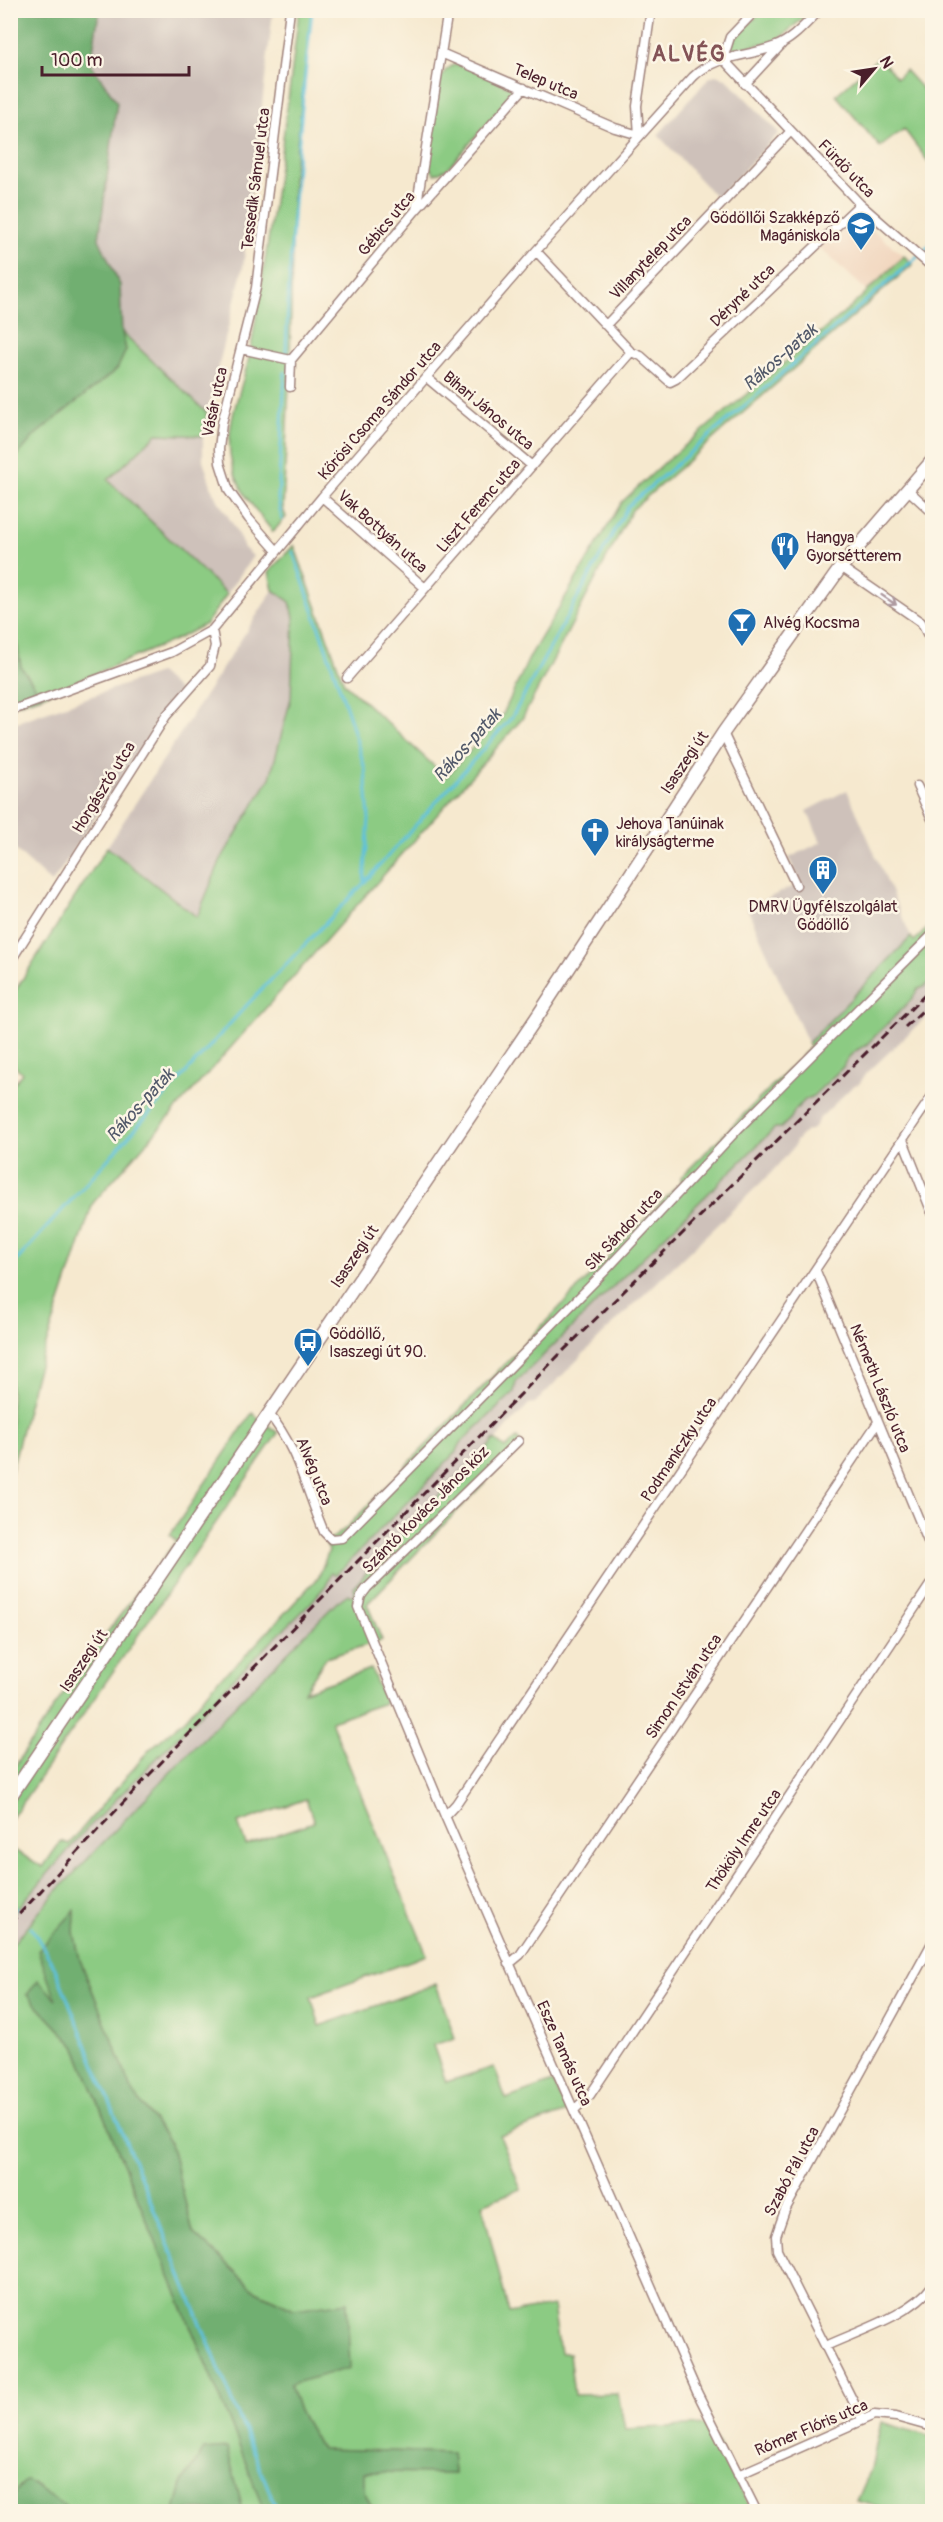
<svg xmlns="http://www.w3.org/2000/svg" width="943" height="2522" viewBox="0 0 943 2522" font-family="Pangolin,sans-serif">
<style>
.built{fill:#f1d5bd}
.industrial{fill:#cec1ba}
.green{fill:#8ccb83;stroke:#6b7557;stroke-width:1.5;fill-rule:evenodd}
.forest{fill:#71af71;stroke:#5e674e;stroke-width:1.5}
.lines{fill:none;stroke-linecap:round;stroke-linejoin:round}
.stream{stroke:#5ec1dc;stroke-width:3}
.street-casing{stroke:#a0847d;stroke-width:11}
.secondary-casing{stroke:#a0847d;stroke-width:15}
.street{stroke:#fff;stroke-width:8}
.secondary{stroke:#fff;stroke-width:12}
.rail{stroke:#4a1f2b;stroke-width:3;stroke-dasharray:9 4.5;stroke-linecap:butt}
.oneway{stroke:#ae9aa0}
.labels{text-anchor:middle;stroke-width:5;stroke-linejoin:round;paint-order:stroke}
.street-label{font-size:16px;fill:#4a1f2b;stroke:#fcf5e5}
.poi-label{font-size:16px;fill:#4a1f2b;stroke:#fcf5e5;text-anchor:start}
.water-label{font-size:18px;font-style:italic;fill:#515869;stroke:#fcf5e5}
.district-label{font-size:22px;font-weight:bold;letter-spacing:1.5px;fill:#835356;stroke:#fcf5e5}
</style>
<rect width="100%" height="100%" fill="#fcf5e5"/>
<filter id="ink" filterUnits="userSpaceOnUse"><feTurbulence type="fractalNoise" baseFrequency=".0167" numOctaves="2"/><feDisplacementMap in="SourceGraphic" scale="12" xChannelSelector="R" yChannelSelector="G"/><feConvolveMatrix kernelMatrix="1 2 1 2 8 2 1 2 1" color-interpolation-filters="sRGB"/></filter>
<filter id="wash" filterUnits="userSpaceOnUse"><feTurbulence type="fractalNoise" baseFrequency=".008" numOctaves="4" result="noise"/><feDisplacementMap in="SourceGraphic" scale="24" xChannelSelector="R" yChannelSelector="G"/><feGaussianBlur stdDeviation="1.35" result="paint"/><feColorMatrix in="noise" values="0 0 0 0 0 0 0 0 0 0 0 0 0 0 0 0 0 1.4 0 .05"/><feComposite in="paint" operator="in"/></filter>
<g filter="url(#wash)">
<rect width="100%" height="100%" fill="#f6e9cf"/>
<path class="built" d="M 853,214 L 904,256 L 867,291 L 819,247 Z"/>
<path class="industrial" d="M 99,11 L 273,11 L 243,267 L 207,413 L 122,332 L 120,285 L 99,239 L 117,102 L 91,64 Z
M 715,75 L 726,78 L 779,133 L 717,198 L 658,135 L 709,78 Z
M 157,434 L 203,436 L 203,460 L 213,492 L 234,526 L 244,548 L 253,556 L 227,594 L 108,480 Z
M 273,590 L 290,602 L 294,617 L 291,698 L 270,778 L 221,859 L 197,917 L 107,847 Z
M 159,673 L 179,691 L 52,883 L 11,846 L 11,724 Z
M 847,790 L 911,937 L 808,1043 L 747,908 L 800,883 L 789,858 L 821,842 L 807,811 Z
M 932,979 L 932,1013 L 928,1015 L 866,1074 L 859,1084 L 853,1086 L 819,1119 L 813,1129 L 806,1131 L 796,1141 L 794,1147 L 769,1175 L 603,1334 L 535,1403 L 529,1404 L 477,1460 L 472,1462 L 380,1557 L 355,1593 L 352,1596 L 348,1594 L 337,1602 L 181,1761 L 55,1893 L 11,1946 L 11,1916 L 86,1830 L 216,1698 L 223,1689 L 309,1605 L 327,1584 L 332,1572 L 343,1568 L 405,1504 L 412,1494 L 457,1451 L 461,1444 L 514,1392 L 516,1382 L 602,1295 L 775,1128 L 781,1127 L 791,1118 L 795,1110 L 805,1100 L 813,1096 L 859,1048 L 865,1046 L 912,999 L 919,989 L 924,987 Z"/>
<path class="green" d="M 299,11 L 312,11 L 293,178 L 290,366 L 283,509 L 286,517 L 273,532 C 254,508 234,486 230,454 C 226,418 245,383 251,348 C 270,235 286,123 299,11 Z
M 762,11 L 811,11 L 778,40 L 729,51 L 728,45 Z
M 879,57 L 897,78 L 905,70 L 926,93 L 932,87 L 932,167 L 904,129 L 880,147 L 836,95 Z
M 453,65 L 463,65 L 512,88 L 514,93 L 447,169 L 435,174 L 427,164 L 441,77 L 445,71 Z
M 904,256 L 913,264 L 632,510 L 522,719 L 93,1203 L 35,1378 L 11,1473 L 10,1089 L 22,1073 L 11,1062 L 11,997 L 107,847 L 197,917 L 221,859 L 270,778 L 291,698 L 294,617 L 290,602 L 273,590 L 269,572 L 294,545 L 344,683 L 446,777 L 503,714 L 530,656 L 622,502 L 664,463 L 851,307 Z
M 122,332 L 207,413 L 203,436 L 157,434 L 108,480 L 227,594 L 206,624 L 177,639 L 42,696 L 21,667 L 17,645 L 11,628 L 11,463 L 35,435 L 117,369 L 126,350 Z
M 932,924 L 932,979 L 924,987 L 918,989 L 912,999 L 865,1046 C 856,1049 846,1058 843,1067 L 813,1096 L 805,1100 L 795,1110 L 791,1118 L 781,1128 L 775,1128 L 516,1382 L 514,1392 L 461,1443 L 457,1451 L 343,1568 L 335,1575 L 331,1573 L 327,1584 L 309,1605 L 223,1689 L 216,1698 L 86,1830 L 11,1916 L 11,1848 L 43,1867 L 61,1841 L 69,1844 L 150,1749 L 186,1718 L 217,1681 L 243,1658 L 319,1576 L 329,1550 L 326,1543 L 346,1528 L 681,1182 L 681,1177 L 810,1048 L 808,1043 L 911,937 L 914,941 Z
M 252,1413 L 278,1433 L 11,1819 L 11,1772 L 81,1667 L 176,1541 L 170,1535 Z
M 517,1438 L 522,1444 L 367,1604 L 382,1640 L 326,1658 L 304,1691 L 371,1669 L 385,1703 L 331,1721 L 427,1955 L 311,1997 L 320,2026 L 436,1984 L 455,2038 L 433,2045 L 446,2082 L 494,2067 L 506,2099 L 553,2082 L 567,2112 L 500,2136 L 521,2189 L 482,2204 L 509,2313 L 553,2306 L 560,2353 L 569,2353 L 574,2395 L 618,2394 L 625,2429 L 708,2425 L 752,2511 L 374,2511 L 364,2491 L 363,2472 L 454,2473 L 452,2453 L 321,2449 L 299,2411 L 290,2384 L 347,2303 L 294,2309 L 256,2291 L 193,2233 L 170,2143 L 133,2092 L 80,1960 L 74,1932 L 75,1912 L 57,2001 L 27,1995 L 75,2046 L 232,2427 L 264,2511 L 243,2511 L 227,2449 L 183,2481 L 175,2511 L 72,2511 L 27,2480 L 19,2487 L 11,2502 L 11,1946 L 55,1893 L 181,1761 L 337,1602 L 348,1594 L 352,1596 L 355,1593 L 354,1587 L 380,1557 L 472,1462 L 477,1460 L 492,1442 L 494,1439 L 505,1448 ZM 306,1799 L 314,1822 L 246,1845 L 238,1823 Z
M 881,2422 L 932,2437 L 932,2511 L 895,2511 L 857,2501 L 871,2469 Z"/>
<path class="forest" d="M 11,10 L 99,11 L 91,64 L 117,102 L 99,239 L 120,285 L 122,332 L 126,350 L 117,369 L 35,435 L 11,463 Z
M 10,628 L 17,645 L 21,667 L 42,696 L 11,706 Z
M 75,1910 L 74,1933 L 80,1960 L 133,2092 L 170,2143 L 193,2233 L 256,2291 L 294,2309 L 347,2302 L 350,2368 L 290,2384 L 299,2411 L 321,2449 L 452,2453 L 454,2473 L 364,2472 L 364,2491 L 374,2511 L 264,2511 L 232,2427 L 75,2046 L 27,1995 L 38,1980 L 56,1999 L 38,1951 Z
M 227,2448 L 243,2511 L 175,2511 L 183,2481 L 204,2450 Z
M 27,2480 L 72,2511 L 11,2511 C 10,2498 16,2489 27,2480 Z"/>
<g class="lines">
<path class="stream" d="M 286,352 C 290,238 299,124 312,10
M 282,520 L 278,499 L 285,372
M 293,552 L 349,715 L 365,769 L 369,819 L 364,883
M 10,1268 L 246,1006 L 364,883 L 512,717 L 628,506 L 932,244
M 10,1903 L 16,1909
M 31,1927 L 54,1966 L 278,2512"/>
</g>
</g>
<g filter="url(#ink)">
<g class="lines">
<g class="street-casing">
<path id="street" d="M 441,53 L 615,128 L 639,135 L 637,106 L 651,10
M 723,59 L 860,204 L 932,267
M 723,59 L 730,37 L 756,10
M 745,84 L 782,44
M 416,210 L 448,10
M 536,251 L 631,352 L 641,356 L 670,382 L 676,379 L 860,204
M 606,325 L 790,132
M 241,349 L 291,360
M 427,378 L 532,466
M 290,387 L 291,360 L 416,210 L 524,88
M 907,489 L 932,512
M 322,497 L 425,588
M 277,551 L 249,519 L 229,491 L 220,463 L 219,449 L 222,423 L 256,288 L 290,10
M 841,567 L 921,622 L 932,643
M 347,678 L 631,352
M 10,711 L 172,652 L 212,630 L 322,497 L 536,251 L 693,77 C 716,54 748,57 776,46 C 794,39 806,23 820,10
M 723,733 L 796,885
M 917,786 L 932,819
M 10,962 L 166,716 L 210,666 L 215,646 L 212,630
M 903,1140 L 932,1213
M 816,1271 L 932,1551
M 268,1413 C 297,1446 307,1493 324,1532 L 331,1539 L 342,1538 L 605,1271 L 738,1129 L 932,935
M 518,1441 L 367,1588 L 361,1596 L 358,1607 L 445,1816 L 697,2392 L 757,2512
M 445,1816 L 456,1804 L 932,1096
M 509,1964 L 520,1955 L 878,1422
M 574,2110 L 590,2095 L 932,1582
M 826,2346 C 858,2331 911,2315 932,2286
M 862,2419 L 777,2250 L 776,2236 L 785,2210 L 932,1943
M 738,2475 L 874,2415 L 896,2417 L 932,2427"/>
</g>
<g class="secondary-casing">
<path id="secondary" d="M 10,1797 L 539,1014 L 723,733 L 841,567 L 932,461"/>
</g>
<use href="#street" class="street"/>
<use href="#secondary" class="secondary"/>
<path class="rail" d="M 905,1027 L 932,1002
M 10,1924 L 150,1774 L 559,1355 L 932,988"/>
</g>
<defs><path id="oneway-shaft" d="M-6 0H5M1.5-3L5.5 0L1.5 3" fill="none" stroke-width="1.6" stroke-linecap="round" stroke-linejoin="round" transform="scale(1.5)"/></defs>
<use class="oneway" href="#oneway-shaft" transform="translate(889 600) rotate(34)"/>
</g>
<defs>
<g id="school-pin" transform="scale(1.5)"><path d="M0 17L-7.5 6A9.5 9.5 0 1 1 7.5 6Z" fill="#1f6fb2" stroke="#fcf5e5"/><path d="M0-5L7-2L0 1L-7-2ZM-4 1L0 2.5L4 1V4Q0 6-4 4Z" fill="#fff"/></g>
<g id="restaurant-pin" transform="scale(1.5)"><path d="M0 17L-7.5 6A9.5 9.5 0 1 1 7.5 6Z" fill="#1f6fb2" stroke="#fcf5e5"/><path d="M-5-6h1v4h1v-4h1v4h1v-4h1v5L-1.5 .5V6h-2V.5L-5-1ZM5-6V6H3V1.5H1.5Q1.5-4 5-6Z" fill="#fff"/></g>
<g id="bar-pin" transform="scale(1.5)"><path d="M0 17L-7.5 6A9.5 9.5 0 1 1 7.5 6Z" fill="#1f6fb2" stroke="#fcf5e5"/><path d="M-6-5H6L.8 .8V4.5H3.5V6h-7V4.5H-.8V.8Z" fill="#fff"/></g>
<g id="church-pin" transform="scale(1.5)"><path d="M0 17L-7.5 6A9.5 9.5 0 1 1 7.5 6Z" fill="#1f6fb2" stroke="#fcf5e5"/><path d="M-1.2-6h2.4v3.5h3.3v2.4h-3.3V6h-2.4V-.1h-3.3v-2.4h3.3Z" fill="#fff"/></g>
<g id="building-pin" transform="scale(1.5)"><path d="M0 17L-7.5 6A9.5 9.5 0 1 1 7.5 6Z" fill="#1f6fb2" stroke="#fcf5e5"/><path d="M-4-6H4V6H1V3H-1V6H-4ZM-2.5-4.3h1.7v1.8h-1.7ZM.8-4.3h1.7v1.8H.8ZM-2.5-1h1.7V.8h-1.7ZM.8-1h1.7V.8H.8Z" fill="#fff"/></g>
<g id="bus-pin" transform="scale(1.5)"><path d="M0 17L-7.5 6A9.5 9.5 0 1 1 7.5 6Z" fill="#1f6fb2" stroke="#fcf5e5"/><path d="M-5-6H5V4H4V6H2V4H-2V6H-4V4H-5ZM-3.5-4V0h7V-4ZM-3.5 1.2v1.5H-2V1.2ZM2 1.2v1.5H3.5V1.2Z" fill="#fff"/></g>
</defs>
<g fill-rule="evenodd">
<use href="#school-pin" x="861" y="226"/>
<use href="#restaurant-pin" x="785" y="546"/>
<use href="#bar-pin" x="742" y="622"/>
<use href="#church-pin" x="595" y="832"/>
<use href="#building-pin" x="823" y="870"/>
<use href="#bus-pin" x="308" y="1342"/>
</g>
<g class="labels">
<g class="street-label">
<text transform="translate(546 81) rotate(23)" y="6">Telep utca</text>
<text transform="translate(847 168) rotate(46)" y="6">Fürdő utca</text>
<text transform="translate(255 179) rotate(-83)" y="6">Tessedik Sámuel utca</text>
<text transform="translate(386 223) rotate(-50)" y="6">Gébics utca</text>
<text transform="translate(650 257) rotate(-46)" y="6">Villanytelep utca</text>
<text transform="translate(742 295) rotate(-44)" y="6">Déryné utca</text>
<text transform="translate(214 402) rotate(-78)" y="6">Vásár utca</text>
<text transform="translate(379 410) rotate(-49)" y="6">Kőrösi Csoma Sándor utca</text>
<text transform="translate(489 410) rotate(40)" y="6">Bihari János utca</text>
<text transform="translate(478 505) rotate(-49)" y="6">Liszt Ferenc utca</text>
<text transform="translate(383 531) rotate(42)" y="6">Vak Bottyán utca</text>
<text transform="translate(684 762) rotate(-56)" y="6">Isaszegi út</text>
<text transform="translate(103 787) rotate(-58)" y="6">Horgásztó utca</text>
<text transform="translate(623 1229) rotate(-47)" y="6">Sík Sándor utca</text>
<text transform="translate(354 1256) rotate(-56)" y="6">Isaszegi út</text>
<text transform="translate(881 1388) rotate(68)" y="6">Németh László utca</text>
<text transform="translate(678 1449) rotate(-56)" y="6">Podmaniczky utca</text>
<text transform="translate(315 1471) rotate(68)" y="6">Alvég utca</text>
<text transform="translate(425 1509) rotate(-45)" y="6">Szántó Kovács János köz</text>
<text transform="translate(83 1660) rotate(-56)" y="6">Isaszegi út</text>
<text transform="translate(683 1686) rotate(-56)" y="6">Simon István utca</text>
<text transform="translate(743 1840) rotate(-56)" y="6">Thököly Imre utca</text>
<text transform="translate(565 2053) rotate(66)" y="6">Esze Tamás utca</text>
<text transform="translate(791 2171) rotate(-62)" y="6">Szabó Pál utca</text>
<text transform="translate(811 2427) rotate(-23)" y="6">Rómer Flóris utca</text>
</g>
<g class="poi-label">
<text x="840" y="223" text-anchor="end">Gödöllői Szakképző<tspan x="840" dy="18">Magániskola</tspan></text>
<text x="806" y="543">Hangya<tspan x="806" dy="18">Gyorsétterem</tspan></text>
<text x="763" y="628">Alvég Kocsma</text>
<text x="616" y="829">Jehova Tanúinak<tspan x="616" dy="18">királyságterme</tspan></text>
<text x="823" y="912" text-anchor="middle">DMRV Ügyfélszolgálat<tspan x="823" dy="18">Gödöllő</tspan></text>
<text x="329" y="1339">Gödöllő,<tspan x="329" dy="18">Isaszegi út 90.</tspan></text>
</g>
<g class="water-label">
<text transform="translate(780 357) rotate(-41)" y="6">Rákos-patak</text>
<text transform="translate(467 745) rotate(-48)" y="6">Rákos-patak</text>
<text transform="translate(140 1105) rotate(-48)" y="6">Rákos-patak</text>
</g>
<g class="district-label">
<text x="689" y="61">ALVÉG</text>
</g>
</g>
<rect width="943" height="2522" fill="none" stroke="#fcf5e5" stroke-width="36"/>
<g transform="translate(874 69) rotate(61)" stroke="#fcf5e5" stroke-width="4.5" paint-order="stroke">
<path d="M0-4.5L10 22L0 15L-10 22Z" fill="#4a1f2b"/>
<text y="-9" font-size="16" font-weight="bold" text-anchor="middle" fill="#4a1f2b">N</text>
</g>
<path d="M42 66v9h147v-9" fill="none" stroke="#4a1f2b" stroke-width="3"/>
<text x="51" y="66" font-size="18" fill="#4a1f2b" stroke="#fcf5e5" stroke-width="4.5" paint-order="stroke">100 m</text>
</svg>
